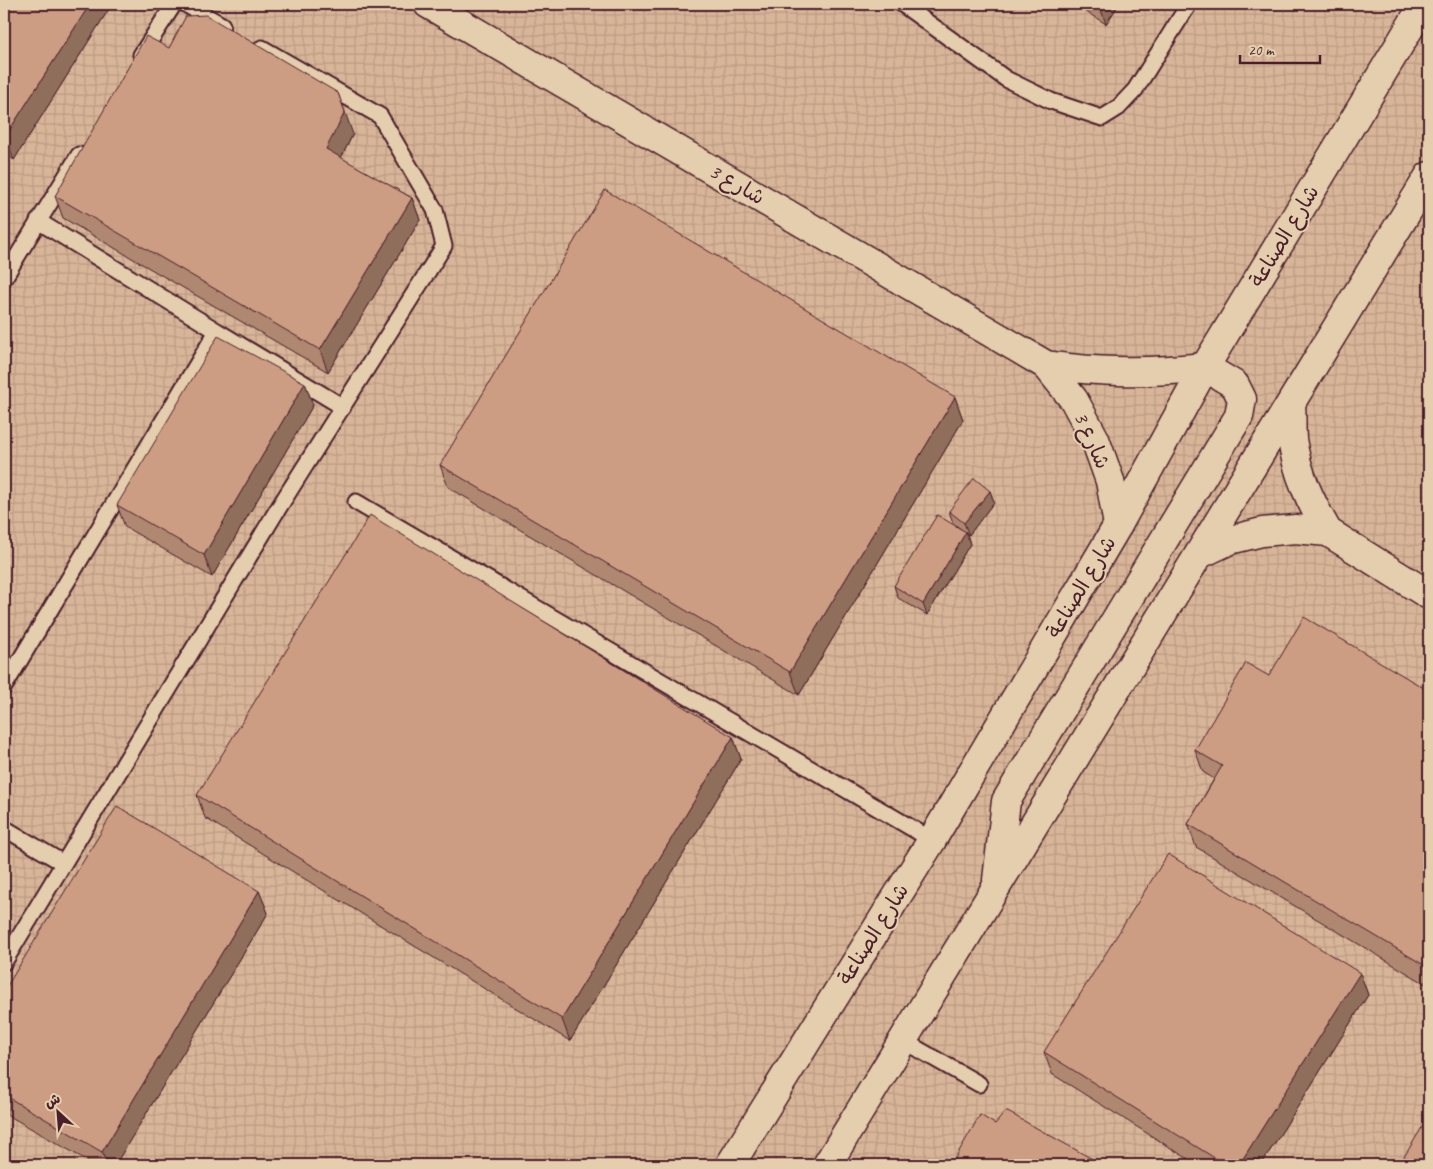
<svg xmlns="http://www.w3.org/2000/svg" width="1433" height="1169" viewBox="0 0 1433 1169" font-family="Caveat,'Playpen Sans Arabic',sans-serif">
<style>
.industrial{fill:url(#industrial-grid)}
.lines{fill:none;stroke-linecap:round;stroke-linejoin:round}
.lane-casing{stroke:#4a1f2b;stroke-width:19}
.street-casing{stroke:#4a1f2b;stroke-width:31}
.secondary-casing{stroke:#4a1f2b;stroke-width:31}
.lane{stroke:#e5ceae;stroke-width:15}
.street{stroke:#e5ceae;stroke-width:28}
.secondary{stroke:#e5ceae;stroke-width:28}
.wall{fill:#b08771;stroke:#4a1f2b}
.shaded-wall{fill:#906e5c;stroke:#4a1f2b}
.building{fill:#cd9d83;stroke:#4a1f2b}
.labels{text-anchor:middle;stroke-width:4;stroke-linejoin:round;paint-order:stroke}
.street-label{font-size:21px;fill:#4a1f2b;stroke:#e5ceae}
</style>
<defs>
<pattern id="industrial-grid" width="8" height="8" patternUnits="userSpaceOnUse" patternTransform="scale(1.25)"><rect width="8" height="8" fill="#d8b598"/><path d="M0 4h8M4 0v8" fill="none" stroke="#bb9b83"/></pattern>
</defs>
<rect width="100%" height="100%" fill="#e1c3a4"/>
<filter id="ink" filterUnits="userSpaceOnUse"><feTurbulence type="fractalNoise" baseFrequency=".02" numOctaves="2"/><feDisplacementMap in="SourceGraphic" scale="10" xChannelSelector="R" yChannelSelector="G"/><feConvolveMatrix kernelMatrix="1 2 1 2 8 2 1 2 1" color-interpolation-filters="sRGB"/></filter>
<g filter="url(#ink)">
<path class="industrial" d="M 4,4 L 1429,4 L 1429,1165 L 4,1165 Z"/>
<g class="lines">
<g class="lane-casing">
<path id="lane" d="M 185,4 L 222,25
M 902,4 L 1006,79 L 1051,101 L 1102,118 L 1118,108 L 1135,90 L 1189,4
M 141,55 L 174,4
M 4,278 L 79,155
M 217,331 L 343,407
M 356,502 L 932,840
M 4,687 L 217,331 L 38,221
M 4,828 L 63,863
M 4,962 L 276,512 L 444,246 L 435,210 L 380,116 L 262,48
M 902,1040 L 979,1084"/>
</g>
<g class="street-casing">
<path id="street" d="M 428,4 L 1046,365 L 1074,400 L 1095,439 L 1110,481 L 1118,525
M 1046,365 C 1102,373 1149,373 1205,367
M 1291,404 C 1292,416 1291,428 1292,439 C 1297,474 1311,503 1328,532
M 1200,554 L 1230,540 L 1262,532 L 1295,529 L 1328,532 L 1429,595"/>
</g>
<g class="secondary-casing">
<path id="secondary" d="M 997,880 L 1006,801 L 1239,416 L 1242,399 L 1235,385 L 1205,367
M 730,1165 L 932,840 L 1118,525 L 1205,367 L 1424,4
M 827,1165 L 1429,176"/>
</g>
<use href="#lane" class="lane"/>
<use href="#street" class="street"/>
<use href="#secondary" class="secondary"/>
</g>
<path class="wall" d="M 4,4 L 112,4 L 14,160 L 4,153 Z
M 1073,4 L 1119,4 L 1106,24 Z
M 169,48 L 353,134 L 341,158 L 412,198 L 420,220 L 328,372 L 63,218 L 55,196 Z
M 305,383 L 313,405 L 212,577 L 125,527 L 117,505 Z
M 955,397 L 963,420 L 799,695 L 448,487 L 440,465 Z
M 990,491 L 994,502 L 969,535 L 967,534 L 970,544 L 927,615 L 898,598 L 894,586 L 962,530 L 953,523 L 949,511 Z
M 1269,676 L 1429,691 L 1429,986 L 1196,847 L 1188,824 L 1214,779 L 1203,772 L 1195,750 Z
M 733,737 L 741,759 L 570,1041 L 205,818 L 197,795 Z
M 259,891 L 268,913 L 115,1165 L 95,1165 L 4,1113 L 4,991 Z
M 1360,973 L 1368,995 L 1261,1165 L 1198,1165 L 1052,1074 L 1044,1052 Z"/>
<path class="shaded-wall" d="M 90,4 L 112,4 L 14,160 L 5,137 Z
M 1099,4 L 1119,4 L 1106,24 Z
M 338,93 L 353,134 L 334,172 L 326,149 Z
M 412,198 L 420,220 L 328,372 L 320,350 Z
M 4,205 L 9,220 L 4,228 Z
M 305,383 L 313,405 L 212,577 L 204,555 Z
M 955,397 L 963,420 L 799,695 L 790,672 Z
M 990,491 L 994,502 L 969,535 L 964,523 Z
M 966,532 L 970,544 L 927,615 L 923,604 Z
M 733,737 L 741,759 L 570,1041 L 562,1019 Z
M 259,891 L 268,913 L 115,1165 L 107,1165 L 102,1152 Z
M 1360,973 L 1368,995 L 1261,1165 L 1239,1165 Z"/>
<path class="building" d="M 4,4 L 90,4 L 5,137 L 4,136 Z
M 206,15 L 338,93 L 345,112 L 326,149 L 412,198 L 320,350 L 55,196 L 146,36 L 169,48 L 186,16 Z
M 605,190 L 955,397 L 790,672 L 440,465 Z
M 218,336 L 305,383 L 204,555 L 117,505 Z
M 974,478 L 990,491 L 964,523 L 949,511 Z
M 370,515 L 733,737 L 562,1019 L 197,795 Z
M 937,515 L 966,532 L 923,604 L 894,586 Z
M 1304,617 L 1429,691 L 1429,968 L 1188,824 L 1222,766 L 1195,750 L 1246,663 L 1269,676 Z
M 117,806 L 259,891 L 102,1152 L 4,1095 L 4,991 Z
M 1168,854 L 1360,973 L 1239,1165 L 1226,1165 L 1044,1052 Z
M 1006,1111 L 1103,1165 L 951,1165 L 980,1115 L 995,1124 Z
M 1429,1116 L 1429,1165 L 1399,1165 Z"/>
</g>
<g class="labels">
<g class="street-label">
<text transform="translate(737 184) rotate(30)" y="7">شارع 3</text>
<text transform="translate(1284 236) rotate(-59)" y="7">شارع الصناعة</text>
<text transform="translate(1092 440) rotate(66)" y="7">شارع 3</text>
<text transform="translate(1081 587) rotate(-59)" y="7">شارع الصناعة</text>
<text transform="translate(873 934) rotate(-58)" y="7">شارع الصناعة</text>
</g>
</g>
<rect width="1433" height="1169" fill="none" stroke="#e5ceae" stroke-width="20"/>
<rect x="10" y="10" width="1413" height="1149" fill="none" stroke="#4a1f2b" stroke-width="2" filter="url(#ink)"/>
<g transform="translate(58 1112) rotate(334)" stroke="#e5ceae" stroke-width="4" paint-order="stroke">
<path d="M0-4L9 19L0 12L-9 19Z" fill="#4a1f2b"/>
<text y="-8" font-size="14" font-weight="bold" text-anchor="middle" fill="#4a1f2b">ش</text>
</g>
<path d="M1240 55v8h80v-8" fill="none" stroke="#4a1f2b" stroke-width="2.5"/>
<text x="1248" y="55" font-size="15" fill="#4a1f2b" stroke="#e5ceae" stroke-width="4" paint-order="stroke">20 m</text>
</svg>
